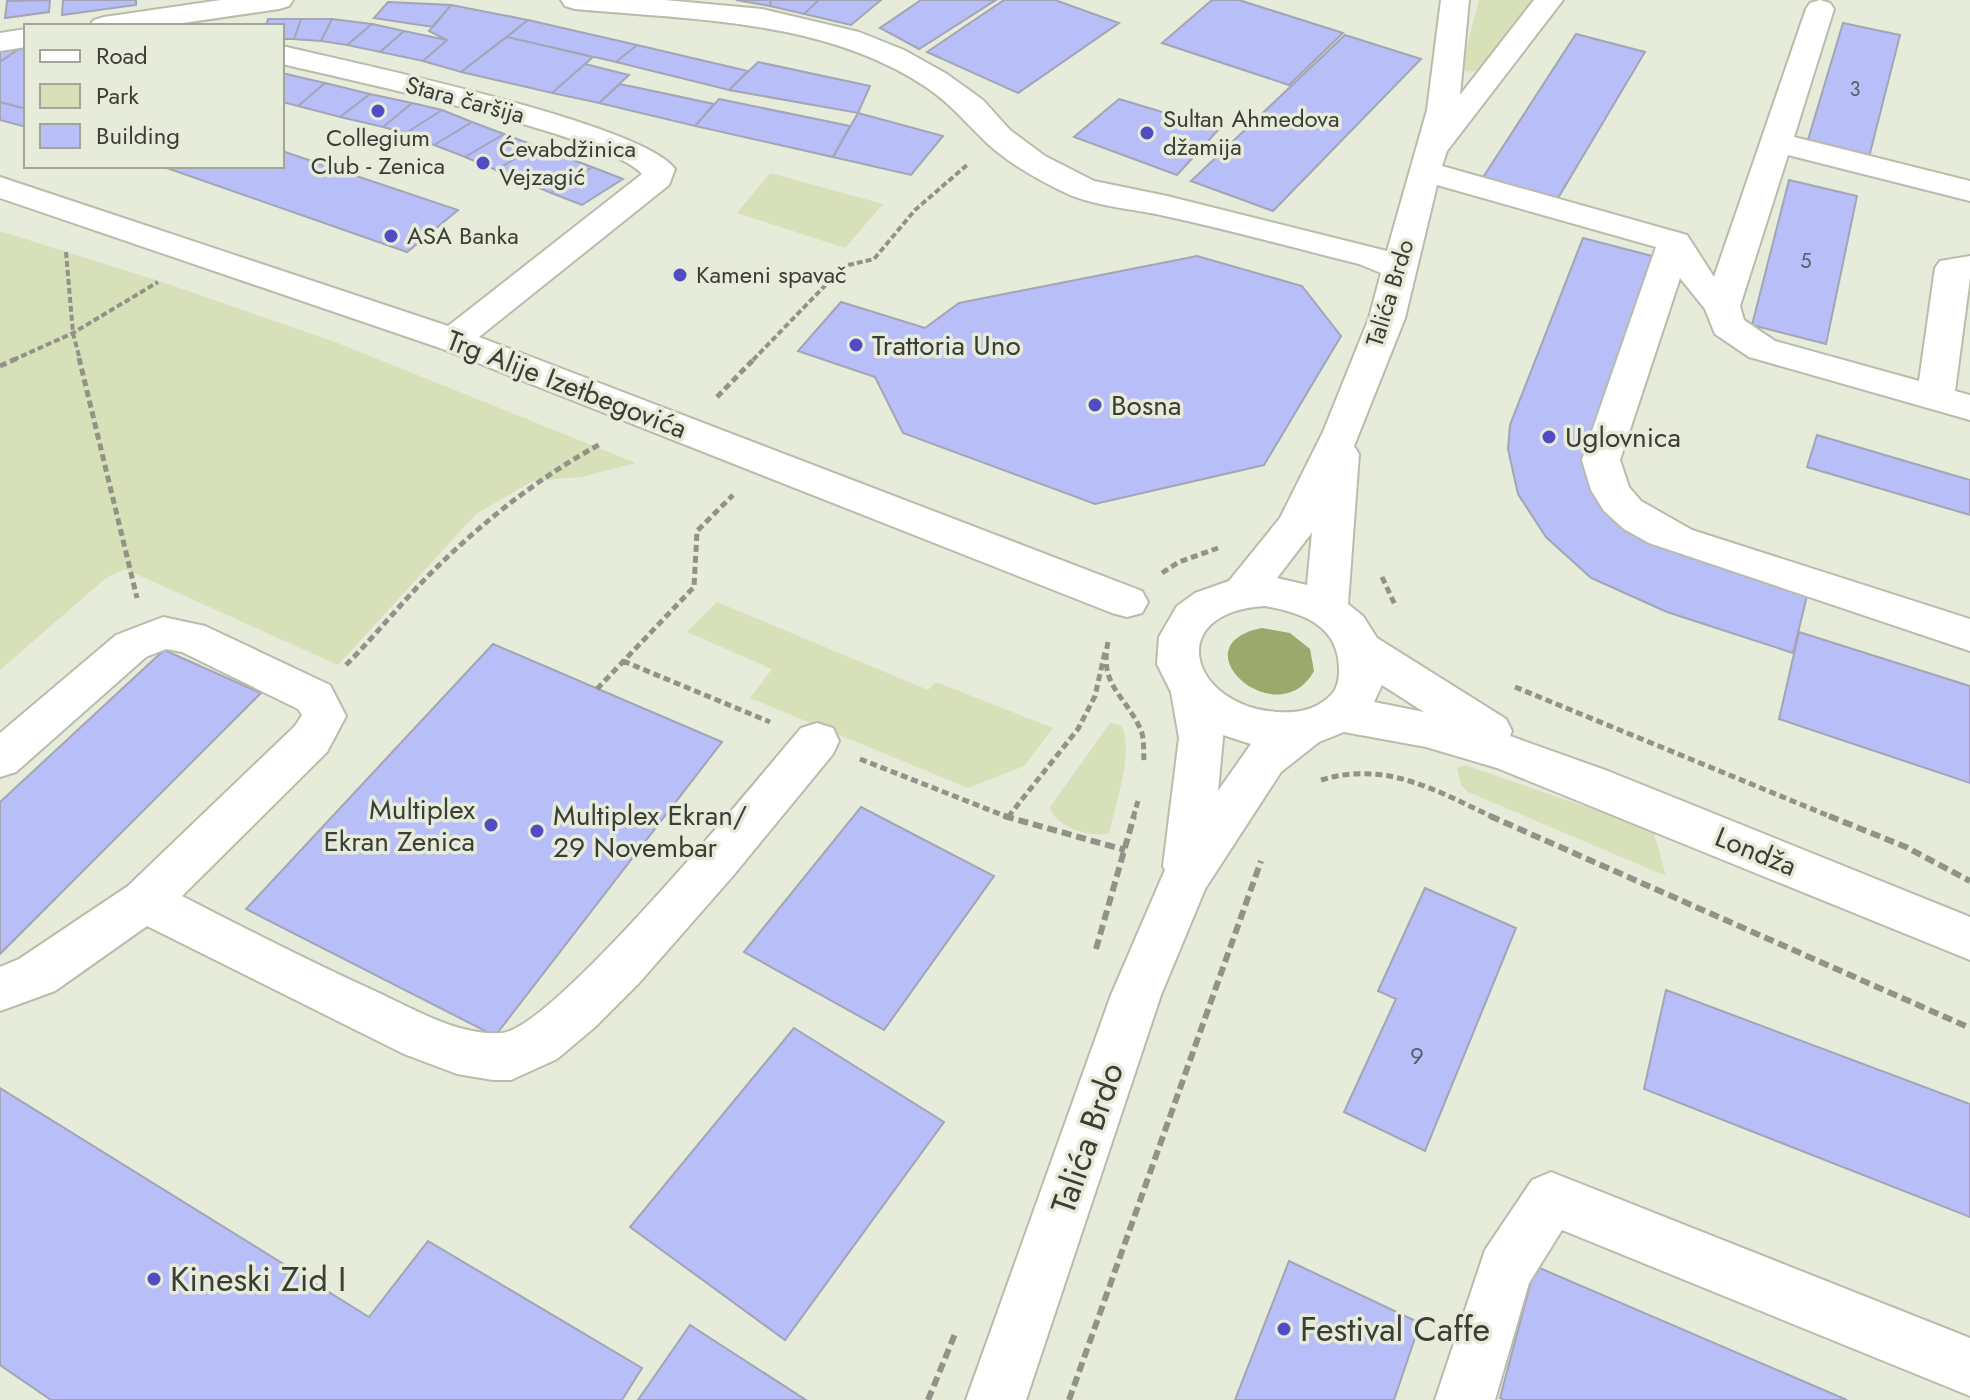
<svg xmlns="http://www.w3.org/2000/svg" width="1970" height="1400" viewBox="0 0 1970 1400" font-family="Jost,sans-serif">
<style>
.green{fill:#d7e0b8}
.water{fill:#9ca96d}
.building{fill:#b7bef8;stroke:#a3a5b5;stroke-width:2}
.lines{fill:none;stroke-linecap:round;stroke-linejoin:round}
.minor-casing{stroke:#b8bcab;stroke-width:4}
.path-far2{stroke:#909387;stroke-width:4;stroke-dasharray:6 3;stroke-linecap:butt}
.path-far1{stroke:#909387;stroke-width:5;stroke-dasharray:7 4;stroke-linecap:butt}
.path{stroke:#909387;stroke-width:6;stroke-dasharray:10 5;stroke-linecap:butt}
.minor{fill:#fff;fill-rule:evenodd}
.poi-dot{fill:#524cc4;stroke:#e7ebda;stroke-width:3}
.labels{text-anchor:middle;stroke-width:7;stroke-linejoin:round;paint-order:stroke}
.far-number-label{font-size:20px;fill:#5a5d66}
.far-street-label{font-size:24px;fill:#3b3d36;stroke:#e7ebda}
.far-poi-label{font-size:24px;fill:#3b3d36;stroke:#e7ebda;text-anchor:start}
.number-label{font-size:24px;fill:#5a5d66}
.poi-label{font-size:28px;fill:#3b3d36;stroke:#e7ebda;text-anchor:start}
.street-label{font-size:28px;fill:#3b3d36;stroke:#e7ebda}
.near-street-label{font-size:34px;fill:#3b3d36;stroke:#e7ebda}
.near-poi-label{font-size:34px;fill:#3b3d36;stroke:#e7ebda;text-anchor:start}
</style>
<rect width="100%" height="100%" fill="#e7ebda"/>
<path class="green" d="M 1479,0 L 1532,0 L 1479,70 L 1467,72 L 1462,66 Z
M 770,173 L 883,204 L 845,248 L 737,213 Z
M 0,231 L 162,282 L 335,342 L 636,463 L 581,477 L 533,481 L 476,514 L 338,665 L 125,569 L 106,578 L 0,670 Z
M 717,602 L 928,690 L 936,682 L 1053,728 L 1024,766 L 968,788 L 750,698 L 772,669 L 687,632 Z
M 1110,723 L 1121,725 C 1135,750 1115,805 1109,833 C 1092,839 1053,826 1050,807 Z
M 1465,765 L 1653,830 L 1666,876 L 1468,792 L 1461,785 L 1457,768 Z"/>
<path class="water" d="M 1262,628 L 1290,633 L 1310,649 L 1314,671 C 1277,737 1175,645 1262,628 Z"/>
<path class="building" d="M 50,0 L 49,12 L 5,18 L 7,1 Z
M 63,0 L 136,0 L 136,5 L 62,15 Z
M 736,0 L 771,0 L 770,6 Z
M 771,0 L 819,0 L 804,14 L 770,6 Z
M 819,0 L 881,0 L 851,25 L 804,14 Z
M 921,0 L 996,0 L 919,49 L 880,28 Z
M 1004,0 L 1055,0 L 1119,23 L 1018,93 L 927,52 Z
M 1212,0 L 1239,0 L 1343,33 L 1289,85 L 1162,43 Z
M 388,2 L 451,5 L 433,27 L 374,18 Z
M 451,5 L 528,20 L 461,72 L 423,61 L 447,40 L 429,31 Z
M 268,19 L 301,19 L 294,39 L 282,39 L 282,26 L 266,26 Z
M 301,19 L 332,19 L 321,41 L 294,39 Z
M 332,19 L 372,24 L 347,45 L 321,41 Z
M 528,20 L 637,45 L 616,62 L 507,37 Z
M 1843,23 L 1900,35 L 1869,157 L 1807,143 Z
M 372,24 L 404,31 L 380,52 L 347,45 Z
M 404,31 L 447,40 L 423,61 L 380,52 Z
M 1576,34 L 1645,52 L 1555,203 L 1480,182 Z
M 1345,35 L 1421,59 L 1273,211 L 1191,181 Z
M 507,37 L 593,57 L 552,93 L 461,72 Z
M 26,42 L 26,127 L 0,120 L 0,47 Z
M 26,44 L 26,109 L 0,102 L 0,62 Z
M 637,45 L 748,71 L 729,90 L 616,62 Z
M 758,62 L 870,86 L 858,113 L 729,90 Z
M 585,64 L 629,75 L 599,103 L 552,93 Z
M 282,73 L 325,83 L 298,106 L 282,102 Z
M 325,83 L 370,94 L 340,117 L 298,106 Z
M 620,84 L 714,104 L 695,126 L 599,103 Z
M 370,94 L 412,103 L 383,127 L 340,117 Z
M 719,99 L 850,126 L 833,157 L 695,126 Z
M 1119,99 L 1219,129 L 1177,175 L 1074,137 Z
M 412,103 L 442,110 L 406,133 L 383,127 Z
M 442,110 L 472,122 L 434,145 L 406,133 Z
M 858,113 L 943,136 L 911,175 L 833,157 Z
M 472,122 L 504,134 L 465,157 L 434,145 Z
M 504,134 L 536,146 L 496,170 L 465,157 Z
M 536,146 L 592,167 L 551,193 L 496,170 Z
M 282,151 L 458,210 L 407,252 L 161,166 L 282,166 Z
M 592,167 L 623,179 L 582,205 L 551,193 Z
M 1789,180 L 1857,196 L 1826,344 L 1752,325 Z
M 1583,238 L 1652,256 L 1585,451 L 1686,553 L 1808,592 L 1793,653 L 1667,612 L 1591,578 L 1546,537 L 1518,494 L 1508,449 L 1510,425 Z
M 1197,256 L 1302,286 L 1341,336 L 1264,465 L 1095,504 L 903,433 L 875,377 L 798,351 L 841,302 L 925,328 L 959,303 Z
M 1817,435 L 1970,480 L 1970,515 L 1807,467 Z
M 1799,632 L 1970,686 L 1970,783 L 1779,719 Z
M 493,644 L 722,742 L 495,1036 L 246,909 Z
M 164,650 L 261,693 L 0,954 L 0,802 Z
M 861,807 L 994,876 L 884,1030 L 744,952 Z
M 1425,888 L 1516,928 L 1425,1151 L 1344,1112 L 1396,999 L 1378,991 Z
M 1666,990 L 1970,1104 L 1970,1217 L 1644,1089 Z
M 794,1028 L 944,1122 L 785,1340 L 630,1227 Z
M 0,1088 L 369,1317 L 428,1241 L 642,1368 L 622,1400 L 51,1400 L 0,1365 Z
M 1289,1261 L 1420,1323 L 1394,1400 L 1235,1400 Z
M 1535,1266 L 1847,1400 L 1504,1400 L 1500,1398 Z
M 690,1325 L 806,1400 L 638,1400 Z"/>
<g class="lines">
<g class="minor-casing">
<path id="minor" d="M 221,0 L 293,0 L 289,6 L 279,9 L 163,26 L 89,26 L 94,20 L 104,17 Z
M 561,0 L 665,0 L 762,9 L 859,32 L 904,50 L 947,74 L 983,100 L 1010,130 L 1045,156 L 1094,181 L 1167,196 L 1387,251 L 1427,110 L 1441,0 L 1469,0 L 1460,95 L 1534,0 L 1563,0 L 1447,151 L 1442,166 L 1687,235 L 1714,277 L 1806,9 L 1810,3 L 1820,0 L 1830,3 L 1834,9 L 1794,137 L 1970,181 L 1970,201 L 1788,155 L 1740,306 L 1744,320 L 1775,341 L 1919,381 L 1935,268 L 1940,261 L 1970,256 L 1970,278 L 1955,391 L 1970,395 L 1970,420 L 1749,357 L 1715,334 L 1705,309 L 1680,278 L 1620,460 L 1629,487 L 1641,501 L 1692,530 L 1970,619 L 1970,651 L 1649,543 L 1624,529 L 1604,511 L 1591,490 L 1582,460 L 1656,247 L 1437,185 L 1405,318 L 1354,446 L 1359,454 L 1348,604 L 1363,616 L 1377,638 L 1506,719 L 1512,731 L 1510,736 L 1608,771 L 1970,917 L 1970,960 L 1497,768 L 1426,747 L 1344,732 L 1319,742 L 1281,772 L 1205,889 L 1161,995 L 1026,1400 L 966,1400 L 1111,995 L 1165,870 L 1163,866 L 1179,738 L 1171,692 L 1157,664 L 1159,637 L 1177,606 L 1195,593 L 1229,581 L 1280,518 L 1323,432 L 1369,318 L 1381,273 L 1359,264 C 1294,248 1230,230 1165,216 C 1135,209 1099,207 1070,195 C 1042,182 1011,165 988,144 C 967,124 950,103 926,87 C 823,19 693,20 575,9 L 565,6 ZM 1312,532 L 1307,585 L 1277,578 L 1310,535 ZM 1265,606 C 1304,613 1340,626 1339,671 C 1339,688 1333,696 1318,705 C 1305,712 1291,713 1276,712 C 1189,705 1163,612 1265,606 ZM 1382,685 L 1424,712 L 1374,702 ZM 1223,735 L 1251,744 L 1218,791 L 1223,738 Z
M 26,29 L 26,47 L 0,51 L 0,33 Z
M 282,46 C 349,62 643,123 675,169 L 669,185 L 479,337 L 1142,591 L 1148,602 L 1142,613 L 1127,617 L 1112,613 L 440,348 L 0,198 L 0,177 L 448,326 L 642,174 C 608,135 346,79 282,64 Z
M 163,617 L 205,626 L 330,685 L 346,716 L 327,752 L 182,896 C 246,929 311,962 377,992 C 416,1010 458,1036 502,1033 C 554,1028 758,779 801,728 L 817,723 L 833,728 L 839,741 L 833,754 L 732,877 L 639,983 L 595,1027 L 557,1059 L 511,1080 L 493,1080 L 457,1074 L 404,1054 L 147,926 L 55,991 L 0,1011 L 0,967 L 19,959 L 128,886 L 295,726 L 302,715 L 298,709 L 182,652 L 166,649 L 146,657 L 16,772 L 0,777 L 0,733 L 116,635 Z
M 1551,1172 L 1970,1338 L 1970,1396 L 1562,1230 L 1529,1283 L 1495,1400 L 1435,1400 L 1485,1250 L 1532,1180 Z"/>
</g>
<path class="path-far2" d="M 66,252 L 73,333 L 80,360
M 13,360 L 73,333 L 158,282
M 753,360 L 844,266 L 874,259 L 915,210 L 967,165"/>
<path class="path-far1" d="M 79,358 L 137,598
M 0,366 L 18,358
M 717,397 L 755,358
M 1162,573 L 1179,562 L 1218,548
M 1382,577 L 1396,607
M 1108,642 C 1099,685 1124,694 1140,728 C 1145,738 1143,749 1144,760
M 623,661 L 770,722
M 346,665 C 375,636 401,603 430,574 C 482,522 538,478 602,443
M 1515,687 L 1834,818
M 597,689 L 694,587 L 697,531 L 733,495
M 860,759 L 1010,818
M 1321,780 C 1386,760 1437,791 1495,818
M 1008,817 L 1078,729 L 1095,696 L 1105,652
M 1133,818 L 1138,801"/>
<path class="path" d="M 1004,816 L 1125,850
M 1490,816 L 1970,1028
M 1829,816 L 1906,847 L 1970,881
M 1096,949 L 1134,816
M 928,1400 L 955,1334
M 1069,1400 L 1261,861"/>
<use href="#minor" class="minor"/>
</g>
<g class="poi-dot">
<circle cx="378" cy="111" r="8"/>
<circle cx="1147" cy="133" r="8"/>
<circle cx="483" cy="163" r="8"/>
<circle cx="391" cy="236" r="8"/>
<circle cx="680" cy="275" r="8"/>
<circle cx="856" cy="345" r="8"/>
<circle cx="1095" cy="405" r="8"/>
<circle cx="1549" cy="437" r="8"/>
<circle cx="491" cy="825" r="8"/>
<circle cx="537" cy="831" r="8"/>
<circle cx="154" cy="1279" r="8"/>
<circle cx="1284" cy="1329" r="8"/>
</g>
<g class="labels">
<g class="far-number-label">
<text x="1855" y="96">3</text>
<text x="1806" y="268">5</text>
</g>
<g class="far-street-label">
<text transform="translate(465 100) rotate(15)" y="8">Stara čaršija</text>
<text transform="translate(1390 293) rotate(-73)" y="8">Talića Brdo</text>
</g>
<g class="far-poi-label">
<text x="1163" y="127">Sultan Ahmedova<tspan x="1163" dy="28">džamija</tspan></text>
<text x="378" y="146" text-anchor="middle">Collegium<tspan x="378" dy="28">Club - Zenica</tspan></text>
<text x="499" y="157">Ćevabdžinica<tspan x="499" dy="28">Vejzagić</tspan></text>
<text x="407" y="244">ASA Banka</text>
<text x="696" y="283">Kameni spavač</text>
</g>
<g class="number-label">
<text x="1417" y="1064">9</text>
</g>
<g class="poi-label">
<text x="872" y="355">Trattoria Uno</text>
<text x="1111" y="415">Bosna</text>
<text x="1565" y="447">Uglovnica</text>
<text x="475" y="819" text-anchor="end">Multiplex<tspan x="475" dy="32">Ekran Zenica</tspan></text>
<text x="553" y="825">Multiplex Ekran/<tspan x="553" dy="32">29 Novembar</tspan></text>
</g>
<g class="street-label">
<text transform="translate(567 384) rotate(21)" y="10">Trg Alije Izetbegovića</text>
<text transform="translate(1756 851) rotate(22)" y="10">Londža</text>
</g>
<g class="near-street-label">
<text transform="translate(1087 1138) rotate(-71)" y="12">Talića Brdo</text>
</g>
<g class="near-poi-label">
<text x="170" y="1291">Kineski Zid I</text>
<text x="1300" y="1341">Festival Caffe</text>
</g>
</g>
<rect x="24" y="24" width="260" height="144" fill="#e7ebda" stroke="#a2a598" stroke-width="2"/>
<rect x="40" y="50" width="40" height="12" fill="#ffffff" stroke="#a2a598" stroke-width="2"/>
<text x="96" y="64" font-size="24" fill="#3b3d36">Road</text>
<rect x="40" y="84" width="40" height="24" fill="#d7e0b8" stroke="#a2a598" stroke-width="2"/>
<text x="96" y="104" font-size="24" fill="#3b3d36">Park</text>
<rect x="40" y="124" width="40" height="24" fill="#b7bef8" stroke="#a2a598" stroke-width="2"/>
<text x="96" y="144" font-size="24" fill="#3b3d36">Building</text>
</svg>
